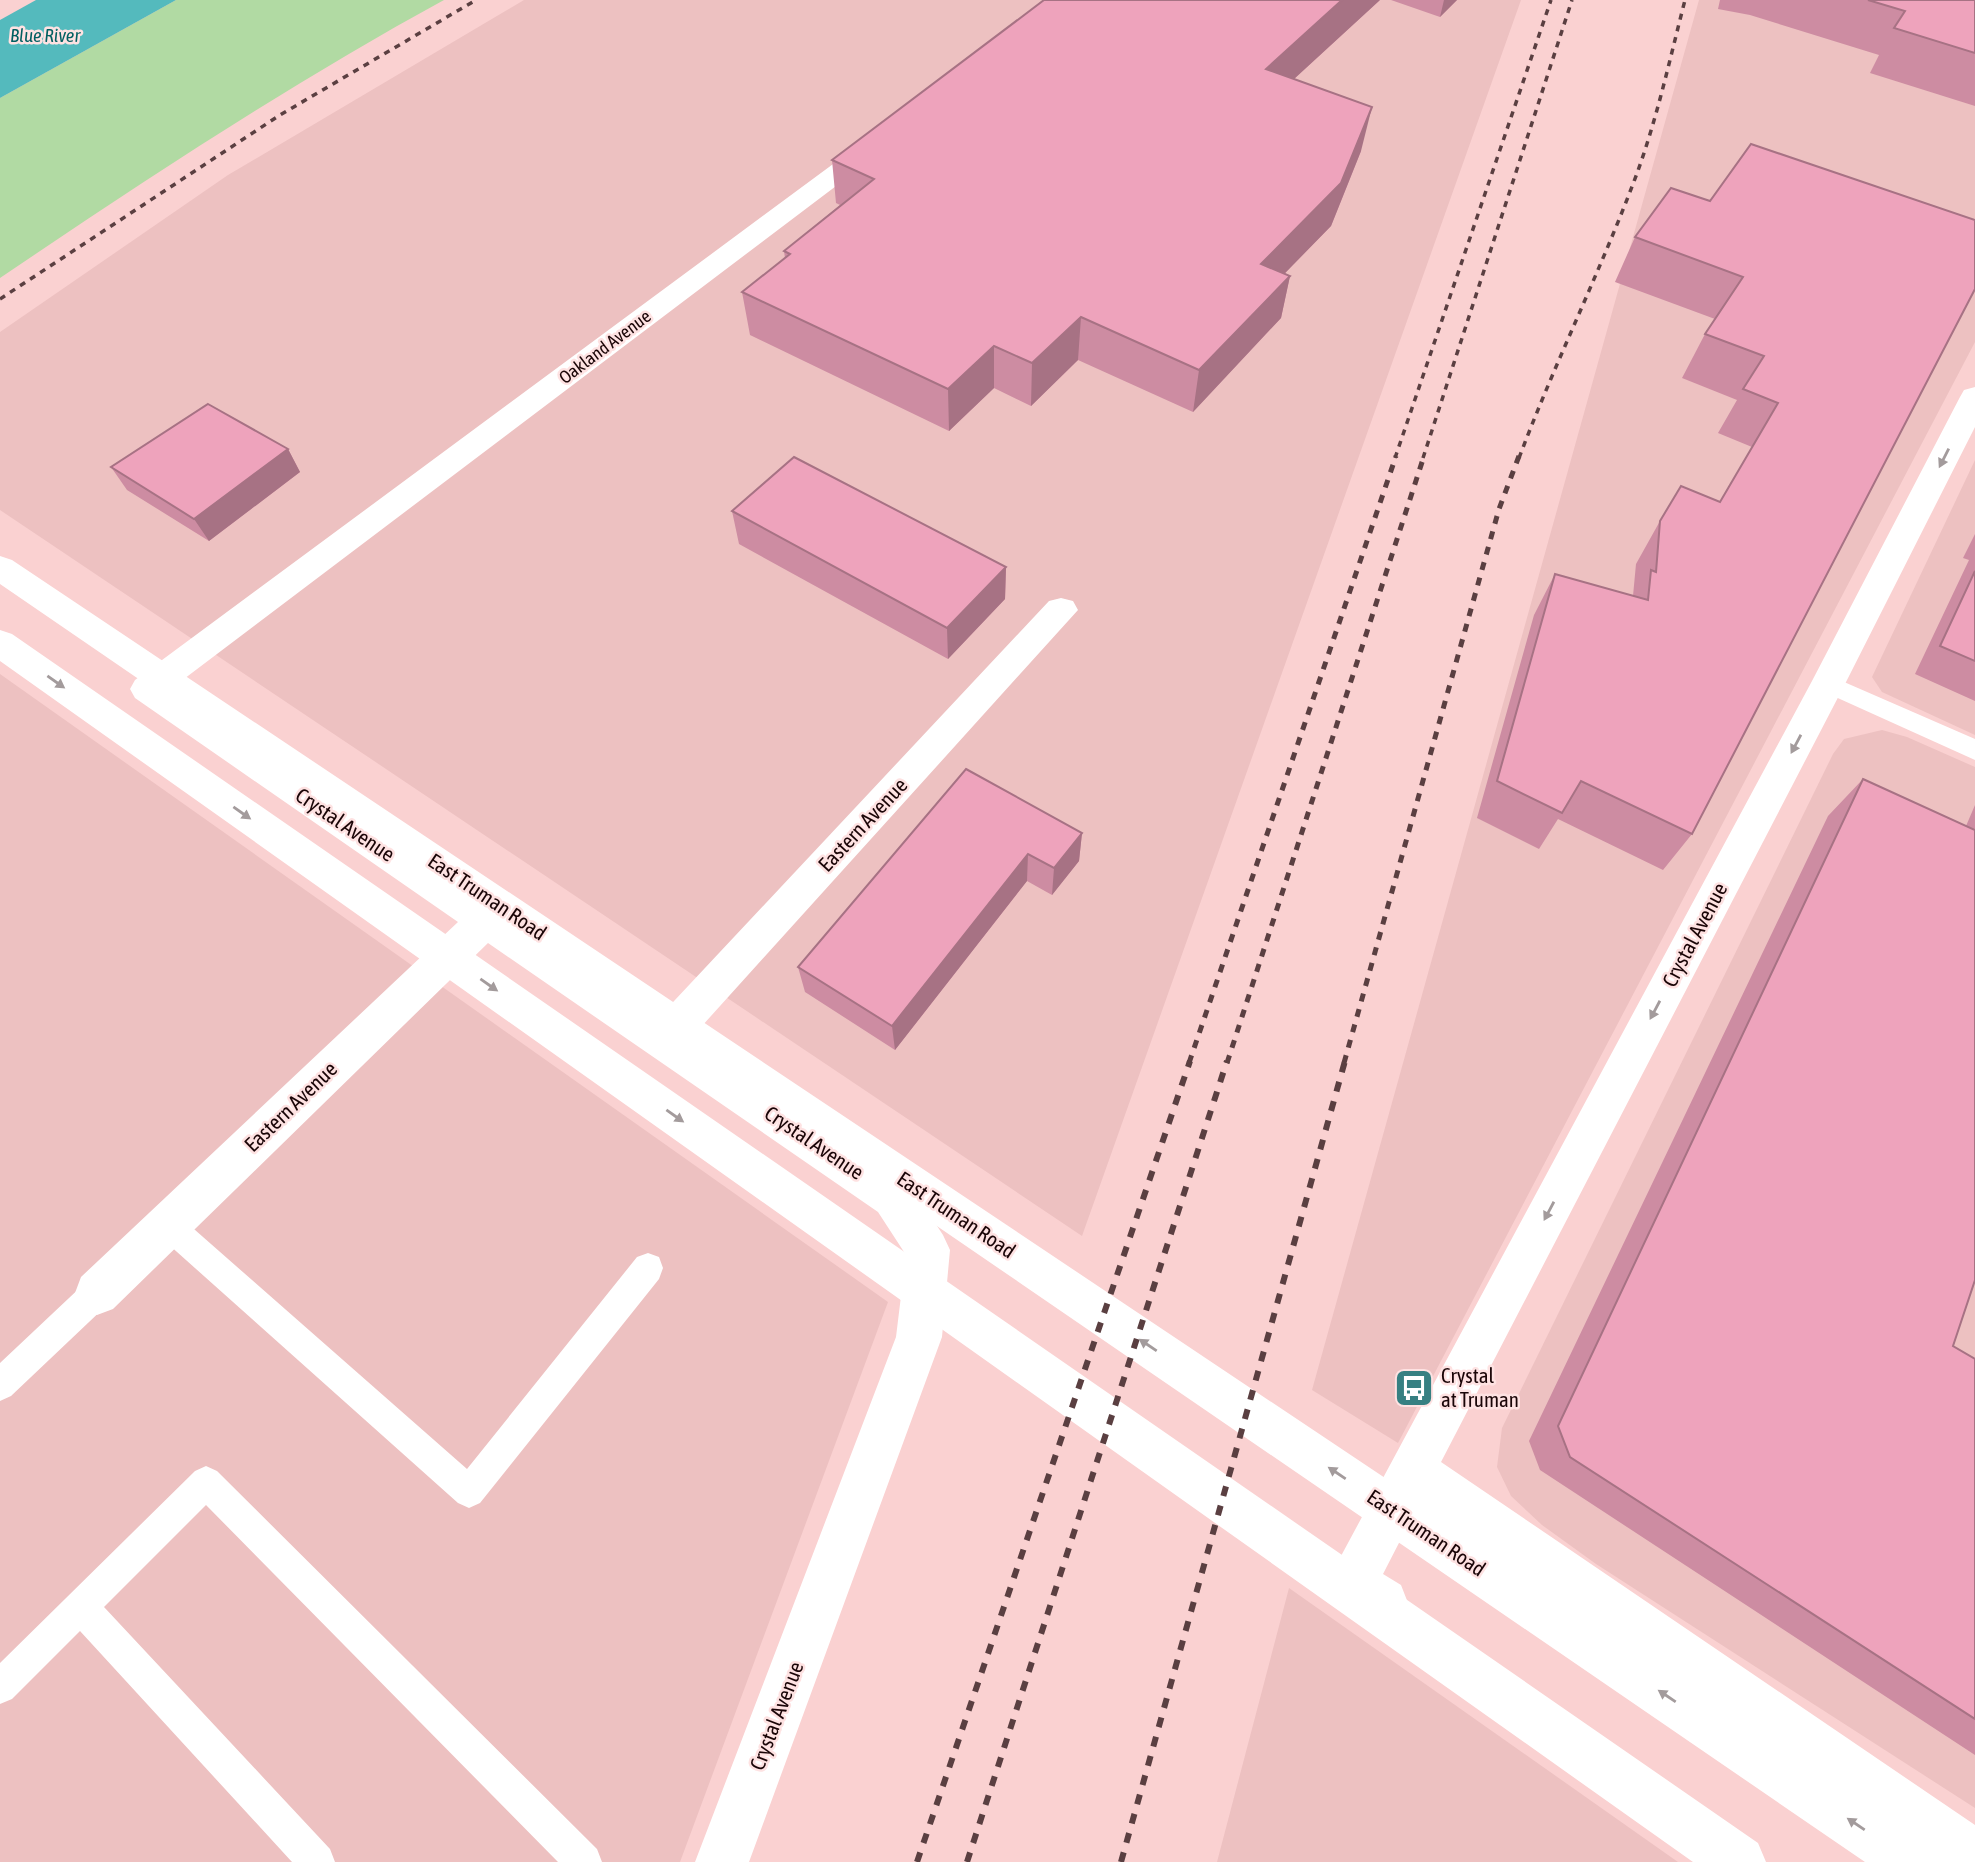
<svg xmlns="http://www.w3.org/2000/svg" width="1975" height="1862" viewBox="0 0 1975 1862" font-family="'Asap Condensed',sans-serif">
<style>
.built{fill:#edc1c1}
.green{fill:#b1daa3}
.water{fill:#54babd}
.lines{fill:none;stroke-linecap:round;stroke-linejoin:round}
.lane{fill:#fff;fill-rule:evenodd}
.street{fill:#fff;fill-rule:evenodd}
.secondary{fill:#fff;fill-rule:evenodd}
.rail-far2{stroke:#5a3f41;stroke-width:3.5;stroke-dasharray:6 6;stroke-linecap:butt}
.rail-far1{stroke:#5a3f41;stroke-width:5;stroke-dasharray:8 8;stroke-linecap:butt}
.rail{stroke:#5a3f41;stroke-width:6;stroke-dasharray:10 10;stroke-linecap:butt}
.wall{fill:#cd8ca2}
.shaded-wall{fill:#a77284}
.building{fill:#eea3bc;stroke:#a77284;stroke-width:2}
.oneway{fill:#a39b9c}
.labels{text-anchor:middle;stroke-width:5;stroke-linejoin:round;paint-order:stroke}
.far-street-label{font-size:18px;fill:#1a0507;stroke:#fee2e2}
.far-water-label{font-size:19px;font-style:italic;fill:#015f61;stroke:#fee2e2}
.street-label{font-size:21px;fill:#1a0507;stroke:#fee2e2}
.poi-label{font-size:21px;fill:#1a0507;stroke:#fee2e2;text-anchor:start}
</style>
<rect width="100%" height="100%" fill="#fad1d1"/>
<path class="built" d="M 524,0 L 1521,0 L 1082,1236 L 0,510 L 0,332 L 228,175 Z
M 1699,0 L 1975,0 L 1975,342 L 1398,1443 L 1312,1390 Z
M 1975,460 L 1975,735 L 1882,692 L 1872,677 Z
M 0,674 L 888,1302 L 680,1862 L 0,1862 Z
M 1882,730 L 1907,737 L 1975,767 L 1975,1808 L 1596,1564 L 1542,1525 L 1511,1496 L 1497,1467 L 1502,1428 L 1833,754 L 1844,739 Z
M 1289,1588 L 1678,1862 L 1217,1862 Z"/>
<path class="green" d="M 176,0 L 444,0 C 290,84 145,180 0,278 L 0,98 Z"/>
<path class="water" d="M 36,0 L 176,0 L 0,98 L 0,20 Z"/>
<g class="lines">
<path class="lane" d="M 1828,675 L 1975,739 L 1975,760 L 1820,690 L 1816,684 L 1820,678 Z
M 168,1211 L 178,1215 L 467,1469 L 637,1257 L 648,1253 L 659,1257 L 663,1268 L 659,1279 L 480,1503 L 469,1508 L 458,1503 L 158,1235 L 153,1225 L 158,1215 Z
M 97,1278 L 108,1282 L 112,1293 L 108,1304 L 11,1396 L 0,1401 L 0,1363 L 86,1282 Z
M 206,1466 L 217,1471 L 597,1849 L 602,1862 L 558,1862 L 206,1505 L 104,1607 L 330,1849 L 335,1862 L 292,1862 L 80,1631 L 12,1699 L 0,1704 L 0,1663 L 195,1471 Z"/>
<path class="street" d="M 876,136 L 885,139 L 889,144 L 885,149 L 172,688 L 660,1016 L 1049,601 L 1061,598 L 1073,601 L 1078,610 L 692,1037 L 908,1182 L 943,1235 L 950,1250 L 942,1337 L 749,1862 L 695,1862 L 896,1337 L 906,1255 L 878,1212 L 488,943 L 113,1309 L 97,1315 L 81,1309 L 75,1293 L 81,1277 L 458,922 L 135,698 L 130,689 L 135,680 L 867,139 Z
M 1975,387 L 1975,427 L 1845,684 L 1441,1462 L 1975,1825 L 1975,1862 L 1936,1862 L 1419,1504 L 1383,1574 L 1401,1585 L 1408,1603 L 1401,1621 L 1383,1628 C 1359,1618 1338,1606 1327,1582 L 1812,681 L 1960,397 L 1964,390 Z"/>
<path class="secondary" d="M 0,556 L 12,560 L 1931,1843 L 1939,1862 L 1865,1862 L 0,584 Z
M 0,630 L 12,634 L 1758,1843 L 1766,1862 L 1693,1862 L 0,661 Z"/>
<path class="rail-far2" d="M 0,299 L 280,115 L 476,0
M 1395,458 L 1551,0
M 1423,458 L 1572,0
M 1519,458 C 1554,365 1598,276 1633,184 C 1656,124 1669,62 1685,0"/>
<path class="rail-far1" d="M 1189,1063 L 1396,456
M 1227,1063 L 1424,456
M 1344,1063 L 1499,509 L 1519,456"/>
<path class="rail" d="M 917,1862 L 1190,1061
M 967,1862 L 1227,1061
M 1121,1862 L 1345,1061"/>
</g>
<path class="wall" d="M 1380,0 L 1294,79 L 1361,151 L 1331,226 L 1285,273 L 1290,276 L 1281,318 L 1193,412 L 1078,360 L 1031,406 L 994,388 L 949,431 L 750,335 L 742,292 L 785,258 L 784,251 L 840,205 L 836,203 L 832,160 Z
M 1391,0 L 1457,0 L 1440,17 Z
M 1720,0 L 1975,0 L 1975,106 L 1870,73 L 1879,55 L 1750,15 L 1718,9 Z
M 1710,201 L 1975,220 L 1692,834 L 1663,870 L 1558,819 L 1539,849 L 1477,818 L 1534,615 L 1555,574 L 1633,596 L 1636,564 L 1660,521 L 1720,502 L 1752,447 L 1718,433 L 1737,400 L 1682,378 L 1705,334 L 1715,319 L 1615,282 L 1635,237 Z
M 288,449 L 300,472 L 209,541 L 127,490 L 111,467 Z
M 732,511 L 1006,567 L 1005,599 L 948,659 L 739,544 Z
M 1975,534 L 1975,701 L 1915,674 L 1969,560 L 1963,558 Z
M 966,769 L 1082,833 L 1079,861 L 1052,895 L 1027,881 L 895,1050 L 805,992 L 798,967 Z
M 1863,779 L 1966,826 L 1975,805 L 1975,1280 L 1953,1346 L 1975,1359 L 1975,1755 L 1540,1470 L 1529,1441 L 1828,816 Z"/>
<path class="shaded-wall" d="M 1342,0 L 1380,0 L 1258,112 L 1266,69 Z
M 1444,0 L 1457,0 L 1440,17 Z
M 1372,107 L 1361,151 L 1331,226 L 1253,306 L 1261,264 Z
M 1290,276 L 1281,318 L 1193,412 L 1199,370 Z
M 1081,317 L 1078,360 L 1031,406 L 1032,363 Z
M 994,346 L 994,388 L 949,431 L 948,389 Z
M 288,449 L 300,472 L 209,541 L 194,519 Z
M 1006,567 L 1005,599 L 948,659 L 947,628 Z
M 1082,833 L 1079,861 L 1052,895 L 1054,868 Z
M 1028,854 L 1027,881 L 895,1050 L 892,1026 Z"/>
<path class="building" d="M 1044,0 L 1342,0 L 1266,69 L 1372,107 L 1341,183 L 1261,264 L 1290,276 L 1199,370 L 1081,317 L 1032,363 L 994,346 L 948,389 L 742,292 L 790,254 L 784,251 L 874,179 L 832,160 Z
M 1868,0 L 1975,0 L 1975,53 L 1894,28 L 1905,11 Z
M 1751,144 L 1975,220 L 1975,289 L 1692,834 L 1581,781 L 1562,813 L 1497,781 L 1555,574 L 1648,600 L 1651,570 L 1656,572 L 1660,521 L 1681,486 L 1720,502 L 1778,403 L 1743,389 L 1764,356 L 1705,334 L 1743,277 L 1635,237 L 1671,188 L 1710,201 Z
M 208,404 L 288,449 L 194,519 L 111,467 Z
M 794,457 L 1006,567 L 947,628 L 732,511 Z
M 1975,571 L 1975,661 L 1940,646 Z
M 966,769 L 1082,833 L 1054,868 L 1028,854 L 892,1026 L 798,967 Z
M 1863,779 L 1975,830 L 1975,1280 L 1953,1346 L 1975,1359 L 1975,1719 L 1570,1457 L 1558,1426 Z"/>
<defs><path id="oneway-solid" d="M-6-.8H1V-3.2L6.5 0L1 3.2V.8H-6Z" transform="scale(1.75)"/></defs>
<g class="oneway">
<use href="#oneway-solid" transform="translate(1944 458) rotate(117)"/>
<use href="#oneway-solid" transform="translate(56 682) rotate(35)"/>
<use href="#oneway-solid" transform="translate(1796 744) rotate(118)"/>
<use href="#oneway-solid" transform="translate(242 813) rotate(35)"/>
<use href="#oneway-solid" transform="translate(489 985) rotate(35)"/>
<use href="#oneway-solid" transform="translate(1655 1010) rotate(118)"/>
<use href="#oneway-solid" transform="translate(675 1116) rotate(35)"/>
<use href="#oneway-solid" transform="translate(1549 1211) rotate(118)"/>
<use href="#oneway-solid" transform="translate(1148 1345) rotate(-146)"/>
<use href="#oneway-solid" transform="translate(1337 1473) rotate(-146)"/>
<use href="#oneway-solid" transform="translate(1667 1696) rotate(-146)"/>
<use href="#oneway-solid" transform="translate(1856 1824) rotate(-146)"/>
</g>
<defs>
<g id="bus-square" transform="scale(2.0125)"><rect x="-9" y="-9" width="18" height="18" rx="4" fill="#378082" stroke="#fee2e2"/><path d="M-5-6H5V4H4V6H2V4H-2V6H-4V4H-5ZM-3.5-4V0h7V-4ZM-3.5 1.2v1.5H-2V1.2ZM2 1.2v1.5H3.5V1.2Z" fill="#fff"/></g>
</defs>
<g fill-rule="evenodd">
<use href="#bus-square" x="1414" y="1388"/>
</g>
<g class="labels">
<g class="far-street-label">
<text transform="translate(605 347) rotate(-37)" y="6">Oakland Avenue</text>
</g>
<g class="far-water-label">
<text x="45" y="42">Blue River</text>
</g>
<g class="street-label">
<text transform="translate(345 825) rotate(34)" y="7">Crystal Avenue</text>
<text transform="translate(863 825) rotate(-47)" y="7">Eastern Avenue</text>
<text transform="translate(487 897) rotate(34)" y="7">East Truman Road</text>
<text transform="translate(1695 935) rotate(-62)" y="7">Crystal Avenue</text>
<text transform="translate(291 1107) rotate(-44)" y="7">Eastern Avenue</text>
<text transform="translate(814 1143) rotate(34)" y="7">Crystal Avenue</text>
<text transform="translate(956 1215) rotate(34)" y="7">East Truman Road</text>
<text transform="translate(1426 1533) rotate(34)" y="7">East Truman Road</text>
<text transform="translate(777 1716) rotate(-69)" y="7">Crystal Avenue</text>
</g>
<g class="poi-label">
<text x="1441" y="1383">Crystal<tspan x="1441" dy="24">at Truman</tspan></text>
</g>
</g>
</svg>
